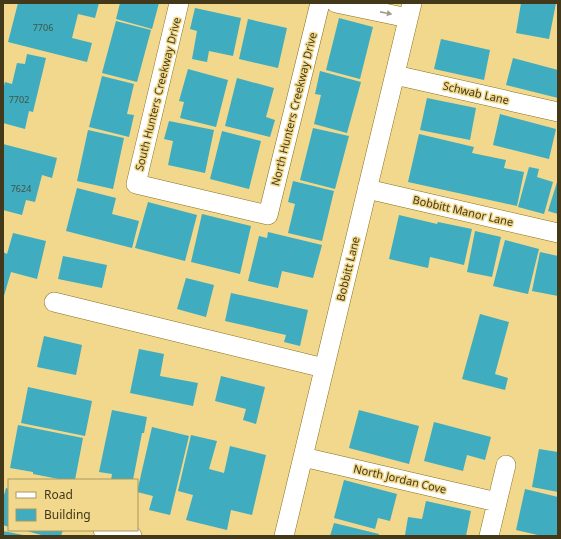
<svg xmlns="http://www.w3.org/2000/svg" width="561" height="539" viewBox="0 0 561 539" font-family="'Noto Sans',sans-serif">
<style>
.building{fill:#3facc0}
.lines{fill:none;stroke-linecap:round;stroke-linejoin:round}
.minor-casing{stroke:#876f20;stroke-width:20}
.minor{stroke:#fff;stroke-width:19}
.oneway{fill:#a19c8c}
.labels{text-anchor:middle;stroke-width:3;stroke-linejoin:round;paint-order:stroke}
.number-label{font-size:9px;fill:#425543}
.street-label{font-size:11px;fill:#433819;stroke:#f1d88c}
</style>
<rect width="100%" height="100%" fill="#f1d88c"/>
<path class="building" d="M 18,3 L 99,3 L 95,18 L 78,14 L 72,38 L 92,43 L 87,62 L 8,42 Z
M 120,3 L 159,3 L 152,29 L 116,19 Z
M 521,3 L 556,3 L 549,39 L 516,33 Z
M 195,8 L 241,18 L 233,56 L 209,51 L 207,62 L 192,59 L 197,31 L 190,29 Z
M 339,18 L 373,27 L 360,79 L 326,70 Z
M 248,19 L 287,28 L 278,68 L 239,59 Z
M 116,21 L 151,30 L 137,82 L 102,73 Z
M 441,39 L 490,50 L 484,80 L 434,69 Z
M 27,54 L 46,58 L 33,112 L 29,111 L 25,129 L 3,123 L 3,89 L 5,82 L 12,84 L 17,63 L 25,64 Z
M 513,58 L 558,70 L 558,98 L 506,85 Z
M 188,69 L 228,80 L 216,127 L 180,118 L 184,102 L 179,101 Z
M 320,71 L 361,82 L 347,133 L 314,124 L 321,95 L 315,94 Z
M 102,76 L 134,84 L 127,114 L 134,115 L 129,137 L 89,127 Z
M 237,78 L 274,88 L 266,117 L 275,120 L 270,137 L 225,126 Z
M 427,98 L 476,108 L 470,140 L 420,130 Z
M 500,114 L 556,129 L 549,159 L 493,145 Z
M 169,121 L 214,130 L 205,173 L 168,165 L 173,141 L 164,139 Z
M 313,128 L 349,136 L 335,189 L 300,180 Z
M 88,130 L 124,138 L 113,189 L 77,181 Z
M 222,131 L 261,141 L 249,189 L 210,179 Z
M 419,134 L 474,147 L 472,153 L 506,160 L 504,168 L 524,172 L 517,206 L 408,182 Z
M 3,144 L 57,158 L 52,178 L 42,175 L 35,202 L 26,200 L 22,215 L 3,210 Z
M 529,167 L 539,169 L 537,177 L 553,182 L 544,214 L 518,207 Z
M 558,179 L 558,214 L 548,211 Z
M 293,181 L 334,191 L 322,241 L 288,233 L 295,204 L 288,202 Z
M 77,188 L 116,198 L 112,214 L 139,221 L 132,248 L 66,231 Z
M 148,202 L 197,215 L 185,261 L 135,248 Z
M 202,214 L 251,226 L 240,274 L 191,262 Z
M 399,215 L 437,224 L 438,222 L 472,229 L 464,265 L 430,257 L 428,268 L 389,259 Z
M 475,231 L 501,237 L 492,277 L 467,272 Z
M 268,232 L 322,245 L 313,278 L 282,271 L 278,288 L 248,281 L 259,236 L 267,238 Z
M 13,233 L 46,241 L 37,279 L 11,272 L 3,299 L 3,252 L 7,254 Z
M 505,240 L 539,249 L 528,294 L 493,286 Z
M 540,252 L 558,256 L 558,296 L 532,291 Z
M 63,256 L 107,265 L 102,288 L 58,279 Z
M 186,278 L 214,285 L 206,317 L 177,309 Z
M 231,293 L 308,310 L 300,346 L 284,342 L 286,335 L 225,321 Z
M 480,314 L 509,322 L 495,374 L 508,378 L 505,390 L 462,379 Z
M 44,336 L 82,345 L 76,375 L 37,367 Z
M 139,349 L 164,354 L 160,376 L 198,383 L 193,406 L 130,393 Z
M 221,376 L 265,387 L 256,424 L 243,420 L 246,409 L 215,401 Z
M 28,387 L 92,401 L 85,436 L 21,423 Z
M 112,410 L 147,417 L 144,433 L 142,433 L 133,480 L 111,480 L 112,474 L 99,472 Z
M 359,410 L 419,426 L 409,464 L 349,448 Z
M 434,422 L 491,437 L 485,460 L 467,455 L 463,471 L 424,461 Z
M 18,425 L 83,438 L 75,480 L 64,480 L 33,474 L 33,472 L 10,468 Z
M 152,427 L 189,436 L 170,515 L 149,510 L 153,496 L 137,492 Z
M 191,435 L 217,441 L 209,469 L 224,473 L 230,446 L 266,455 L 252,515 L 231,510 L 227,530 L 186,520 L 193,495 L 178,491 Z
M 539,449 L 558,452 L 558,492 L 532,487 Z
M 344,480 L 397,494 L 390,521 L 378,518 L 375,529 L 334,518 Z
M 6,488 L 9,489 L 9,527 L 3,525 L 3,499 Z
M 525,489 L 558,497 L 558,536 L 542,536 L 516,530 Z
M 426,501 L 471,511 L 466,536 L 405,535 L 408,517 L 422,519 Z
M 334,523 L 379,534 L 379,536 L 330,536 Z
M 23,530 L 63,530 L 61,536 L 45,536 Z
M 3,531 L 23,535 L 23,536 L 3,536 Z"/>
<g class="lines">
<g class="minor-casing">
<path id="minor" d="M 179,3 L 136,184 L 268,215 L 320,3
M 336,3 L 408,18
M 395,75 L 558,112
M 367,189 L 558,233
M 54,302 L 324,368
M 303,457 L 497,502
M 103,530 L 132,536
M 284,536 L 412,3
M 489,536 L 506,465"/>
</g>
<use href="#minor" class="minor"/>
</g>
<defs><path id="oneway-solid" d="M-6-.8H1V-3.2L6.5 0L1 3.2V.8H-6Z"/></defs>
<use class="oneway" href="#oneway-solid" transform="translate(386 13) rotate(11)"/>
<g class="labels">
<g class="number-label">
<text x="43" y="31">7706</text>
<text x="19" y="103">7702</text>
<text x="21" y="192">7624</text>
</g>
<g class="street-label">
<text transform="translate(476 93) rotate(13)" y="4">Schwab Lane</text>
<text transform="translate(158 94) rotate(-76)" y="4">South Hunters Creekway Drive</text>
<text transform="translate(294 109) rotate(-76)" y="4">North Hunters Creekway Drive</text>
<text transform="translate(463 211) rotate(13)" y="4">Bobbitt Manor Lane</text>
<text transform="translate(348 269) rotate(-76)" y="4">Bobbitt Lane</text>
<text transform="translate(400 479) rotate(13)" y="4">North Jordan Cove</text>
</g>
</g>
<rect width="561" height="539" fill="none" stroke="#433819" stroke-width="8"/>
<rect x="8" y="479" width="130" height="52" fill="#f1d88c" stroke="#ab985e"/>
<rect x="16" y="492" width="20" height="6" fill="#ffffff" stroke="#ab985e"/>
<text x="44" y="499" font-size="12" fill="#433819">Road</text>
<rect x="16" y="509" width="20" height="12" fill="#3facc0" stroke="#ab985e"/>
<text x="44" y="519" font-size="12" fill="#433819">Building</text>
</svg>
